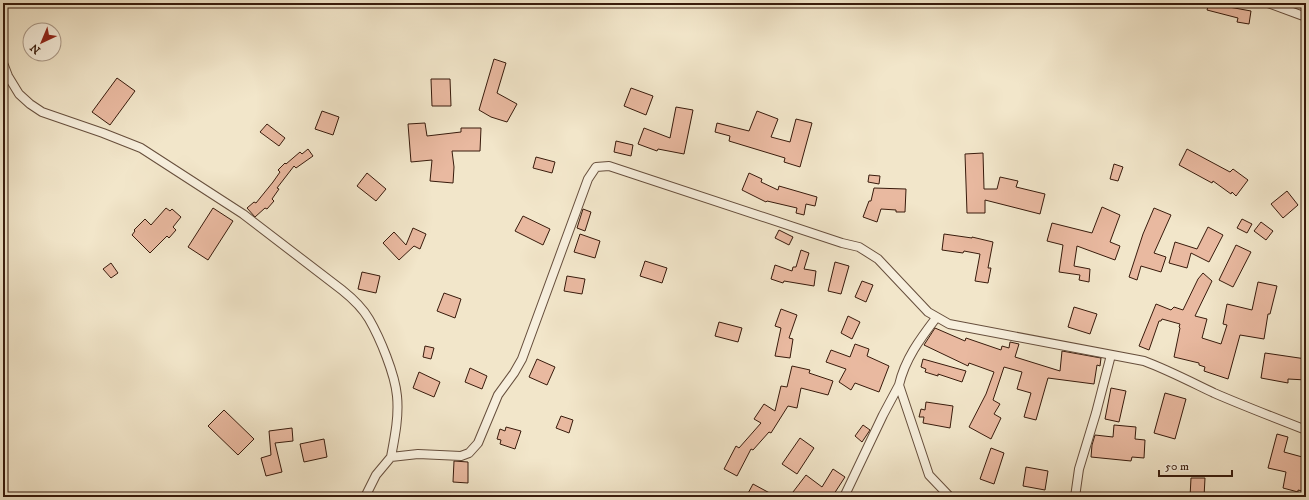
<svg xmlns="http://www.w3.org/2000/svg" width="1309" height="500" viewBox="0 0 1309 500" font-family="'IM FELL DW Pica',serif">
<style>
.building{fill:#e9b9a0;stroke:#381b0c}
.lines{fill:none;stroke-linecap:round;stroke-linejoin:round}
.street-casing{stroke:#664e3c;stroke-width:10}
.street{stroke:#f7efdd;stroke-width:8}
</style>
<rect width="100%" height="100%" fill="#f2e6ca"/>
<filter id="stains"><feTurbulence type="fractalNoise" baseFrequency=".005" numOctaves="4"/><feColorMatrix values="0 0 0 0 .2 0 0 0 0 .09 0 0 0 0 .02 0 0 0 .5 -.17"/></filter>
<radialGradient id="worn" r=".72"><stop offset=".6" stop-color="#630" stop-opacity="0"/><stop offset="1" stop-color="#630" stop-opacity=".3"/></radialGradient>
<path class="building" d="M 1209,3 L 1230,3 L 1229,7 L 1251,11 L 1249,24 L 1237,22 L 1238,18 L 1207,10 Z
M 494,59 L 506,63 L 497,93 L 517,104 L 507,122 L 491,117 L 479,110 Z
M 117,78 L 135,91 L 110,125 L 92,112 Z
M 431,79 L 450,79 L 451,106 L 432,106 Z
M 631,88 L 653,96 L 646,115 L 624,106 Z
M 676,107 L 693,110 L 684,154 L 658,149 L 657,151 L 638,144 L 644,128 L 670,138 Z
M 322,111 L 339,117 L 333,135 L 315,129 Z
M 757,111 L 778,119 L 771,137 L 790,142 L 796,119 L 812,123 L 800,167 L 784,162 L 785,158 L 729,141 L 730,136 L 715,132 L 717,123 L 749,131 Z
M 425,123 L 427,136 L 461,132 L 461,128 L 481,128 L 480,151 L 452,151 L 454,167 L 453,183 L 430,181 L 432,160 L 411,162 L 408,124 Z
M 267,124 L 285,138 L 279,146 L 260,132 Z
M 616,141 L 633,145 L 631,156 L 614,152 Z
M 308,149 L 313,156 L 296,168 L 294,166 L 277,188 L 279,189 L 272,199 L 274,201 L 267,209 L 265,208 L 255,217 L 247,208 L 254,202 L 256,203 L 273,182 L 280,172 L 278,170 L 285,163 L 286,164 L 300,152 L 302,154 Z
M 1187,149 L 1230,172 L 1233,169 L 1248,180 L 1236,196 L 1232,192 L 1231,194 L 1213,181 L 1212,183 L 1179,165 Z
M 983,153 L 984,189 L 997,189 L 1000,177 L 1018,181 L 1016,187 L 1045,194 L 1040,214 L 985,200 L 985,213 L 967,213 L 965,154 Z
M 536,157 L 555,162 L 552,173 L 533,168 Z
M 1114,164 L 1123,167 L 1118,181 L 1110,179 Z
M 367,173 L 386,189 L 376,201 L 357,186 Z
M 749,173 L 762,179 L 761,182 L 778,190 L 779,186 L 817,197 L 815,206 L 806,204 L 804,215 L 796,213 L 797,208 L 767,201 L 766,202 L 742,190 Z
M 869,175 L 880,176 L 879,184 L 868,182 Z
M 874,188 L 906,189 L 905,212 L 896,212 L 896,210 L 881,209 L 877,222 L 863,217 L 869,201 L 871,201 Z
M 1287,191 L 1298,205 L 1283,218 L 1271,204 Z
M 1102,207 L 1120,215 L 1110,242 L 1120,246 L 1115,260 L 1077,246 L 1074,266 L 1090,269 L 1089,282 L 1079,280 L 1080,275 L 1059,272 L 1063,245 L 1047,241 L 1052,223 L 1092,233 Z
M 166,208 L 170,211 L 172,209 L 181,217 L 173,227 L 176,230 L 169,238 L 167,236 L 150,253 L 132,235 L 135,231 L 134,230 L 145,219 L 151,225 Z
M 213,208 L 233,221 L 208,260 L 188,247 Z
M 1154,208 L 1171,215 L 1154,253 L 1166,257 L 1161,272 L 1141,266 L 1137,280 L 1129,277 L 1143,234 Z
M 583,209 L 591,212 L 585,231 L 577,228 Z
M 523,216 L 550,229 L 543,245 L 515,231 Z
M 1242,219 L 1252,224 L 1247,233 L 1237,228 Z
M 1261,222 L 1273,231 L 1266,240 L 1254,231 Z
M 1208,227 L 1223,235 L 1209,262 L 1191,253 L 1187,268 L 1169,263 L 1175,242 L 1197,249 Z
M 413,228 L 426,234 L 420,249 L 414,246 L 399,260 L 383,243 L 394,232 L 406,245 Z
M 779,230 L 793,237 L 789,245 L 775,238 Z
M 580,234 L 600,241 L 595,258 L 574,252 Z
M 944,234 L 972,238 L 972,237 L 993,242 L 988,268 L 991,268 L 988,283 L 975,281 L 980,254 L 964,251 L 963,253 L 942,250 Z
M 1236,245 L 1251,252 L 1233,287 L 1219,280 Z
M 801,250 L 809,253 L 804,269 L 816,271 L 814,286 L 784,281 L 783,283 L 771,279 L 775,265 L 792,271 L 793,267 L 796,267 Z
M 645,261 L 667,268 L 662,283 L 640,276 Z
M 835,262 L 849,266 L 841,294 L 828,291 Z
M 111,263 L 118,273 L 111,278 L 103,269 Z
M 362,272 L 380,276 L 376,293 L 358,289 Z
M 1203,273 L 1212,281 L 1195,316 L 1207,319 L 1202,338 L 1221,344 L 1227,325 L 1223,324 L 1227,304 L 1252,310 L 1258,282 L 1277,286 L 1270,314 L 1268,314 L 1264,339 L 1240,335 L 1228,379 L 1204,371 L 1205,367 L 1199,365 L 1199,363 L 1174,357 L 1180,328 L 1179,327 L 1180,324 L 1162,319 L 1161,321 L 1159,321 L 1149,350 L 1139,346 L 1156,304 L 1171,310 L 1174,307 L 1183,310 L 1198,279 Z
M 567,276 L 585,279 L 582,294 L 564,291 Z
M 862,281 L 873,285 L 866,302 L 855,297 Z
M 444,293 L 461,299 L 455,318 L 437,311 Z
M 1074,307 L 1097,314 L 1090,334 L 1068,327 Z
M 781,309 L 797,315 L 789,338 L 793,339 L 790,358 L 775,356 L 781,328 L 775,326 Z
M 848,316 L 860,322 L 852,339 L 841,333 Z
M 719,322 L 742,328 L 738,342 L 715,336 Z
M 935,328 L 965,341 L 966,338 L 1001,350 L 1002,346 L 1009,348 L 1010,342 L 1019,344 L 1015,357 L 1060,371 L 1062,351 L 1101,358 L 1100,366 L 1097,365 L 1094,384 L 1048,378 L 1036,420 L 1024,417 L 1031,393 L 1017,389 L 1022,372 L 1004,367 L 993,400 L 1000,404 L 994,414 L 1001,418 L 991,439 L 969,427 L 986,394 L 994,372 L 969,363 L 968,366 L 924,345 Z
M 855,344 L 869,349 L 867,356 L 889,366 L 879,392 L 855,383 L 851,390 L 839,382 L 846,369 L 826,362 L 831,350 L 850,357 Z
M 425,346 L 434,348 L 431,359 L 423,357 Z
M 1265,353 L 1306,359 L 1306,380 L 1288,379 L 1288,383 L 1261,378 Z
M 537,359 L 555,367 L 547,385 L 529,377 Z
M 923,359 L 966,371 L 962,382 L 938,374 L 938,376 L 925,372 L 926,369 L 921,367 Z
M 792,366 L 810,370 L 809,373 L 833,381 L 828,395 L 801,388 L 797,408 L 788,406 L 771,433 L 769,432 L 753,450 L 751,449 L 737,476 L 724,469 L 736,446 L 739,448 L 761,423 L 754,419 L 764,404 L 775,411 L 781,386 L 787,387 Z
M 470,368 L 487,376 L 482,389 L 465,382 Z
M 419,372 L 440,382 L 434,397 L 413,388 Z
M 1111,388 L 1126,391 L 1119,422 L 1105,419 Z
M 1165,393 L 1186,399 L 1175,439 L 1154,433 Z
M 926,402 L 953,406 L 950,428 L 923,423 L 924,417 L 919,417 L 921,409 L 925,410 Z
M 224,410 L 254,439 L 238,455 L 208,426 Z
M 561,416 L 573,420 L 569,433 L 556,428 Z
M 863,425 L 870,430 L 862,442 L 855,436 Z
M 1114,425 L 1136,427 L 1135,439 L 1145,440 L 1144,458 L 1132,457 L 1131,461 L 1091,457 L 1092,445 L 1095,435 L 1113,437 Z
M 506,427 L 521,431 L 515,449 L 500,444 L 501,440 L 497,439 L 500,429 L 505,431 Z
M 292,428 L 293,441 L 275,443 L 282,472 L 266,476 L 261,458 L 271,455 L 269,431 Z
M 1277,434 L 1288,437 L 1284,452 L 1306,458 L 1306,492 L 1298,490 L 1298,492 L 1283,488 L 1286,472 L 1268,468 Z
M 800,438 L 814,448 L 797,474 L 782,464 Z
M 324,439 L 327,457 L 304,462 L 300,444 Z
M 991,448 L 1004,453 L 994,484 L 980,479 Z
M 454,461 L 468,462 L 468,483 L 453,482 Z
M 1026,467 L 1048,471 L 1045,490 L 1023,486 Z
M 833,469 L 845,477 L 832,497 L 800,497 L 793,492 L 806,475 L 822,487 Z
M 1191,478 L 1205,478 L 1204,497 L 1190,497 Z
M 753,484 L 777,497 L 746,497 Z"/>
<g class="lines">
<g class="street-casing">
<path id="street" d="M 1268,3 L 1306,17
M 3,63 L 8,76 L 19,94 L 30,104 L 42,112 L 103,133 L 141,148 L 243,214 L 342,290 C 352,298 362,307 369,319 C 380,338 395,374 397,396 C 399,416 395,436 391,457
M 936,318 C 920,339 905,359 899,385 L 929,475 L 950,497
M 365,497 L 376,475 L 391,457 L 418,454 L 461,456 L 469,453 L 478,443 L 498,395 L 514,373 L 522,359 L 588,179 L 596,167 L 609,166 L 842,243 L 859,247 L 878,259 L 928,312 L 949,324 L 1144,361 C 1168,370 1191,382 1214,393 C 1244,406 1275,418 1306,430
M 844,497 L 883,415 L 899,385
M 1075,497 L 1079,469 L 1096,413 L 1111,355"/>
</g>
<use href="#street" class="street"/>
</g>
<rect width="1309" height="500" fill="none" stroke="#f2e6ca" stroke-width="16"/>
<rect x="4" y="4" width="1301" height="492" fill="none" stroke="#381b0c" stroke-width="2"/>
<rect x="8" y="8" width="1293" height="484" fill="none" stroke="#381b0c"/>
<g transform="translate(42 42) rotate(224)"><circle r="19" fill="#f7efdd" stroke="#ab9a89"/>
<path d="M0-3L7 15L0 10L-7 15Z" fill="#8f2418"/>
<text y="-6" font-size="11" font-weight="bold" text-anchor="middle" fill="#381b0c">N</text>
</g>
<path d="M1159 470v6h73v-6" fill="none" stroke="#381b0c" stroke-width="2"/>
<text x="1165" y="470" font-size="12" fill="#381b0c" stroke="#f7efdd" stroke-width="3" paint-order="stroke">50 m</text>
<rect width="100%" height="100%" filter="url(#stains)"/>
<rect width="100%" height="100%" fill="url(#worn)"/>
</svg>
